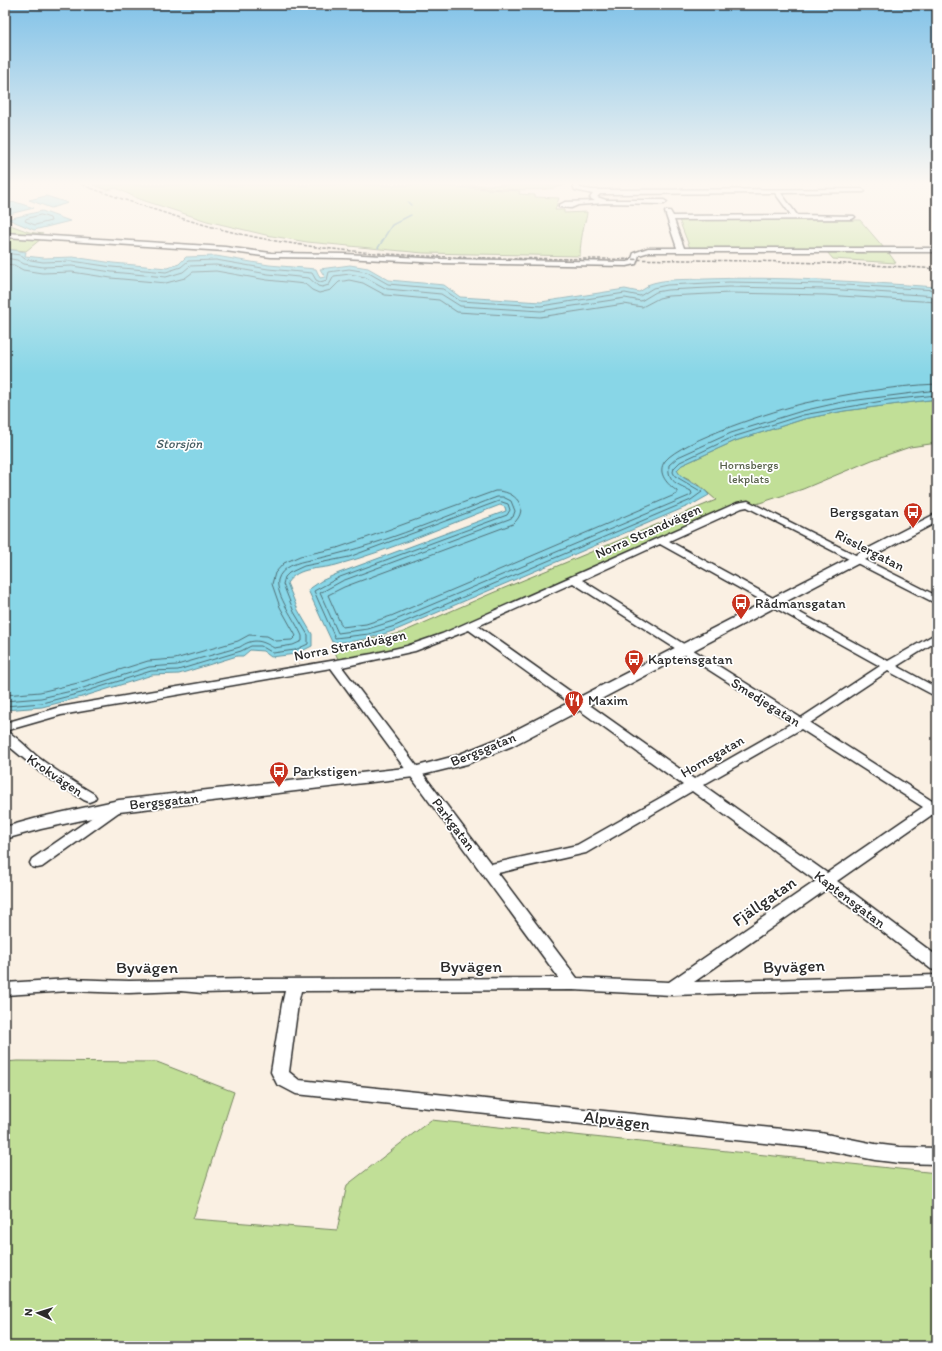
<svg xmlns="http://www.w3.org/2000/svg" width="942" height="1351" viewBox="0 0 942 1351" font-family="Itim,sans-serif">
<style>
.green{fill:#c1df97;stroke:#768561}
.water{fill:#88d6e7;stroke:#63929c}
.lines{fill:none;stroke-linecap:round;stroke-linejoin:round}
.shore{stroke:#506f76;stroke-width:1}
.stream{stroke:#63929c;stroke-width:1.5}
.minor-casing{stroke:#2b2b2b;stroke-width:3}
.tertiary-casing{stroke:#2b2b2b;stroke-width:3}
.minor{fill:#fff;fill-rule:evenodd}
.tertiary{fill:#fff;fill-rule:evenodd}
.rail{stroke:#2b2b2b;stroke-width:1.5;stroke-dasharray:3.5 1.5;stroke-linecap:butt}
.labels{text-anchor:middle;stroke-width:3.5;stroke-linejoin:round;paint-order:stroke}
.far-park-label{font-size:12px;fill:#58614b;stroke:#fff}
.far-water-label{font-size:13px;font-style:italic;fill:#475e63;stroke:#fff}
.poi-label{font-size:14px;fill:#2b2b2b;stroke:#fff;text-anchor:start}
.street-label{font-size:14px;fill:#2b2b2b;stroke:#fff}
.near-street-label{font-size:17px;fill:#2b2b2b;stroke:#fff}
</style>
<rect width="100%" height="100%" fill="#faf0e3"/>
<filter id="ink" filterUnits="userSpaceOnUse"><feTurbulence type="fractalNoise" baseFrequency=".025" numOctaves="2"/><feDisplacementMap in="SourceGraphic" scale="8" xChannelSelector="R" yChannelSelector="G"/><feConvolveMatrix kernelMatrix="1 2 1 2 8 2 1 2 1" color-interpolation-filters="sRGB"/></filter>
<g filter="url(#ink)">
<path class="green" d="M 93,185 L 423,185 L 520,191 L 519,194 L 535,195 L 535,197 L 559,198 L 555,210 L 564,210 L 564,213 L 587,212 C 587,217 585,221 584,225 C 582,235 580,246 580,256 L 423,253 L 307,242 L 266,235 L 207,221 L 139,199 L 116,188 L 107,190 Z
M 462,185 L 564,185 C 545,194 484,188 462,185 Z
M 679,220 L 860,220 L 884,248 L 690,248 Z
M 5,223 L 29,232 L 43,234 L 39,237 L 5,234 Z
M 5,236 L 41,239 L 26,251 L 5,249 Z
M 827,252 L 888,252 L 896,263 L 833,259 Z
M 937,399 L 937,443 L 910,447 L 872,460 L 803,489 L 744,508 L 740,505 L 510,607 L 396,652 L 334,664 L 338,659 L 333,647 L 401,633 L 490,594 L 716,500 L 699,485 L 679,475 L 676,470 L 682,465 L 735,441 L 804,419 L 844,411 Z
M 17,1061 L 157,1062 L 234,1092 L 193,1219 L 337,1230 L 347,1185 L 431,1120 L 937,1173 L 937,1346 L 5,1346 L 5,1062 Z"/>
<path class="water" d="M 46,196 L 68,203 L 51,208 L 29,200 Z
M 15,202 L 34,208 L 5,215 L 5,204 Z
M 42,211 L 70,221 L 34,230 L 8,219 Z
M 5,249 L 26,252 L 25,256 L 44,258 L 73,257 L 113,263 L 167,268 L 179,264 L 186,257 L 216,256 L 269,265 L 316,269 L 320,278 L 325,277 L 320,269 L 350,265 L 368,268 L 389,280 L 444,285 L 460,297 L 541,302 L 625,289 L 639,292 L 649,286 L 647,285 C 665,278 686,280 705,279 C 782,276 860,282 937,287 L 937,399 L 844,411 L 804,419 L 735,441 L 682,465 L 677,470 C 682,482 701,483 709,495 L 693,504 L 396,630 C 375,637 354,643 332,642 L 308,590 L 321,581 L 339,573 L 506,511 L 505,507 L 500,505 C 446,525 392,550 336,565 C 318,570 299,566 287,583 L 298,610 L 312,634 L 312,646 L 296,654 L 271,657 L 263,651 L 250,650 L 243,656 L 237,656 L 179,674 L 152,675 L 82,697 L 42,707 L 5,710 Z"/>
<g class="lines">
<path class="shore" d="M 41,215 L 50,218 L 51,221 L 35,225 L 25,221 L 26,219 Z
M 5,253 L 20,255 L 25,259 L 43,262 L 72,261 L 112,267 L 166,272 L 181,267 L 188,261 L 216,260 L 268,269 L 312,273 L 316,280 L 320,282 L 327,280 L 329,272 L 349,269 L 367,272 L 388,284 L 443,289 L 460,301 L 541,306 L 625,293 L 640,296 L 653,288 L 667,285 L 729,282 L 826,284 L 937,290
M 5,258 L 17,260 L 24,264 L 43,267 L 72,266 L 112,272 L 166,277 L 183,272 L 190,266 L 216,265 L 268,274 L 309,278 L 318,286 L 322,287 L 329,285 L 334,276 L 350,274 L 365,277 L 387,289 L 441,294 L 460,306 L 541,311 L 625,298 L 641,301 L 656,292 L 667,290 L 729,287 L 826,289 L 937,296
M 5,264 L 14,265 L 23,270 L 42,273 L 72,272 L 111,278 L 166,283 L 185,278 L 193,272 L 216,271 L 267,280 L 305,284 L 312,290 L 319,293 L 331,290 L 339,282 L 349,280 L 363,283 L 385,295 L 439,300 L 457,312 L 540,317 L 624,304 L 642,307 L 659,298 L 668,296 L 730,293 L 825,295 L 937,302
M 5,695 L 40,692 L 78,683 L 148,661 L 175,659 L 238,641 L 249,635 L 267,636 L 276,641 L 292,640 L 296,636 L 280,607 L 272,584 L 275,573 L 284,563 L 300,556 L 337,548 L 363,539 L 495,491 C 515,490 531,508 513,524 L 344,587 L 328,595 L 342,627 L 366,624 L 391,616 L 677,494 L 677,491 C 668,485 656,473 665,461 C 682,440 776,410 805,403 C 848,394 892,386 937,384
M 5,701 L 41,698 L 80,689 L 149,667 L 177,665 L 240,647 C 253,638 261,640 274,648 L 293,645 L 302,641 L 302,636 C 296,621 275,595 278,580 C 281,567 298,562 310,560 C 374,548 436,520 497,497 L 503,497 L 511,501 L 515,511 L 513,517 L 509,519 L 342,581 L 320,593 L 338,633 L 368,629 L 393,621 L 689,496 L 692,494 L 691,491 C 678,484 667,482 669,465 L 678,457 L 731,433 L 802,411 L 842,402 L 937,390
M 5,706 L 42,703 L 81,693 L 151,671 L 178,670 L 241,651 L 251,646 L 261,646 L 273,653 L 295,650 L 308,644 L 308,635 L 294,612 L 283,584 L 285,577 L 289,573 L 304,566 L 349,557 L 499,501 L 508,504 L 510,510 L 507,515 L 340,577 L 314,591 L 335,638 L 369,634 L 395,626 L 691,500 L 702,492 L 675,476 L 673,472 L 674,468 L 680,462 L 733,437 L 803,415 L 888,400 L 937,395"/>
<path class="stream" d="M 408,202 L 411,205
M 401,220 L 411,215
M 385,236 L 392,225 L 400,221
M 378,248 L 385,237"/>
<g class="minor-casing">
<path id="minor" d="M 573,185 L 579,185 L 580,188 L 592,190 L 862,189 L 865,191 L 864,192 L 781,193 L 797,215 L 854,216 L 855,217 L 852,219 L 674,220 L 684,248 L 937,248 L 937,252 L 649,252 L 639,255 L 636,264 L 627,266 L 442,263 L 344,258 L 271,257 L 225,251 L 5,237 L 5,233 L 225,247 L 271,253 L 344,254 L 442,259 L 627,262 L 631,261 L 634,253 L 648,248 L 677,248 L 665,212 L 666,211 L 670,211 L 673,216 L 791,215 L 775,193 L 600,194 L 597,197 L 606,200 L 664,200 L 667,202 L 664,204 L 604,203 L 578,205 L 571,208 L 559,207 L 559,205 L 565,202 L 595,201 L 590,198 L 593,194 L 575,190 Z
M 748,501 L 937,596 L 937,603 L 933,602 L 747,507 L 742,508 L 669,541 L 888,661 L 937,633 L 937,641 L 897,666 L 937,688 L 937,697 L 888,671 L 810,723 L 932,801 L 937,799 L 937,815 L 933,814 L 837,881 L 937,956 L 937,971 L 931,969 L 827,889 L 694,982 L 937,975 L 937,987 L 672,995 L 573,990 L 301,991 L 298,1004 L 289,1072 L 299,1080 L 821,1133 L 875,1144 L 900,1147 L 937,1148 L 937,1164 L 900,1163 L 875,1160 L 821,1149 L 296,1094 L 277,1084 L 271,1072 L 282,1004 L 285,991 L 202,993 L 181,991 L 129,993 L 69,991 L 5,995 L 5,983 L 69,979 L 129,981 L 250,979 L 559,978 L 331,668 L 61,715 L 5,731 C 15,734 30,751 39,758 C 56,771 75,783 94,794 L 96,797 L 94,800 L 89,802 L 84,800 L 40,772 L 10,747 L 5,742 L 5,723 L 60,707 L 372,654 L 407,646 L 442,634 L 737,503 ZM 660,544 L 880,666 L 801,718 L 582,580 ZM 573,583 L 792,723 L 694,779 L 478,626 ZM 469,630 L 683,785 L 577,845 L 491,864 L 342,667 L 415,651 ZM 801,729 L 923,807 L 827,873 L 703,785 ZM 692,791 L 816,881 L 669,982 L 577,978 L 498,873 L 586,853 Z
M 118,801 L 123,803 L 125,806 L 123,809 L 42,867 L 37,868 L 32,867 L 30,863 L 32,859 L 113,803 Z"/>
</g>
<g class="tertiary-casing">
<path id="tertiary" d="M 937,513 L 937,522 L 512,746 L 467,764 L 414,777 L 119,812 L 41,829 L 5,839 L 5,827 L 41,817 L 119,800 L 414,767 L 455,756 L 500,738 Z"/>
</g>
<use href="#minor" class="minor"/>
<use href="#tertiary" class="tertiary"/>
<path class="rail" d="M 82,185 C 148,208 213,231 282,242 C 385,259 490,258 594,259 C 709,260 823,261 937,269"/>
</g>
</g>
<linearGradient id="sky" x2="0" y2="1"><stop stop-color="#81c2e8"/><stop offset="0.49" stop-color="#fdf8f2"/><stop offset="1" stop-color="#fdf8f2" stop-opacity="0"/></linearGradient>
<rect width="942" height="374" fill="url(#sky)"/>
<defs>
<g id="bus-pin" transform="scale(1)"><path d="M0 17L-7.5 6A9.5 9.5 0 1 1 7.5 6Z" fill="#c8321e" stroke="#fff"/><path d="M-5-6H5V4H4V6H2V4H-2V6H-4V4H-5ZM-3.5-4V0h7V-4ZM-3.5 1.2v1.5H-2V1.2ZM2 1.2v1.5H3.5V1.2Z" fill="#fff"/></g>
<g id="restaurant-pin" transform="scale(1)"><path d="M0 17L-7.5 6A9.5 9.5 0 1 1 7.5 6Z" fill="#c8321e" stroke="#fff"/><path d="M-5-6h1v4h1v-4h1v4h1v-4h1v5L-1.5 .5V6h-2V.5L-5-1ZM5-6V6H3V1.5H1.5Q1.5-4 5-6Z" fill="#fff"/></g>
</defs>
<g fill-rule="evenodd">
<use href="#bus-pin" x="913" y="512"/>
<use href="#bus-pin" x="741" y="603"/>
<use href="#bus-pin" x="634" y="659"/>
<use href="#restaurant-pin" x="574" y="700"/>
<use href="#bus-pin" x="279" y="771"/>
</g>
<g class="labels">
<g class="far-park-label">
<text x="749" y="469">Hornsbergs<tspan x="749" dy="14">lekplats</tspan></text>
</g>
<g class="far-water-label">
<text x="179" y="448">Storsjön</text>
</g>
<g class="poi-label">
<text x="899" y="517" text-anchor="end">Bergsgatan</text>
<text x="755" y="608">Rådmansgatan</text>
<text x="648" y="664">Kaptensgatan</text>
<text x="588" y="705">Maxim</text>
<text x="293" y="776">Parkstigen</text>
</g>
<g class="street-label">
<text transform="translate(648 531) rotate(-24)" y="5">Norra Strandvägen</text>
<text transform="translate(870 550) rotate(27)" y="5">Risslergatan</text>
<text transform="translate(350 645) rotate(-11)" y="5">Norra Strandvägen</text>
<text transform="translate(766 702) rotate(32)" y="5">Smedjegatan</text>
<text transform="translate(483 749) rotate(-22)" y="5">Bergsgatan</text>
<text transform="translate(712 756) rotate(-30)" y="5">Hornsgatan</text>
<text transform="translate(55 775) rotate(34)" y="5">Krokvägen</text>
<text transform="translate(164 801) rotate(-6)" y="5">Bergsgatan</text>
<text transform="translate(454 824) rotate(53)" y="5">Parkgatan</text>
<text transform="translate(850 899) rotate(37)" y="5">Kaptensgatan</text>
</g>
<g class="near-street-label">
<text transform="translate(764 901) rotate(-35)" y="6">Fjällgatan</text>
<text x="471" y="972">Byvägen</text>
<text transform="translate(794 966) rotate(-2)" y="6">Byvägen</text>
<text x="147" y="973">Byvägen</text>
<text transform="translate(617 1120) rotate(7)" y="6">Alpvägen</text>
</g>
</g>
<rect width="942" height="1351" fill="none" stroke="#fff" stroke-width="20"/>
<rect x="10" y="10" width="922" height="1331" fill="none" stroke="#2b2b2b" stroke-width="1.5" filter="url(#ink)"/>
<g transform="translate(38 1313) rotate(274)" stroke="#ffffff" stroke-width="3" paint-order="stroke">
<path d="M0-3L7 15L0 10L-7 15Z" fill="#2b2b2b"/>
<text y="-6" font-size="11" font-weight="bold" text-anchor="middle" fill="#2b2b2b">N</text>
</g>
</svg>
